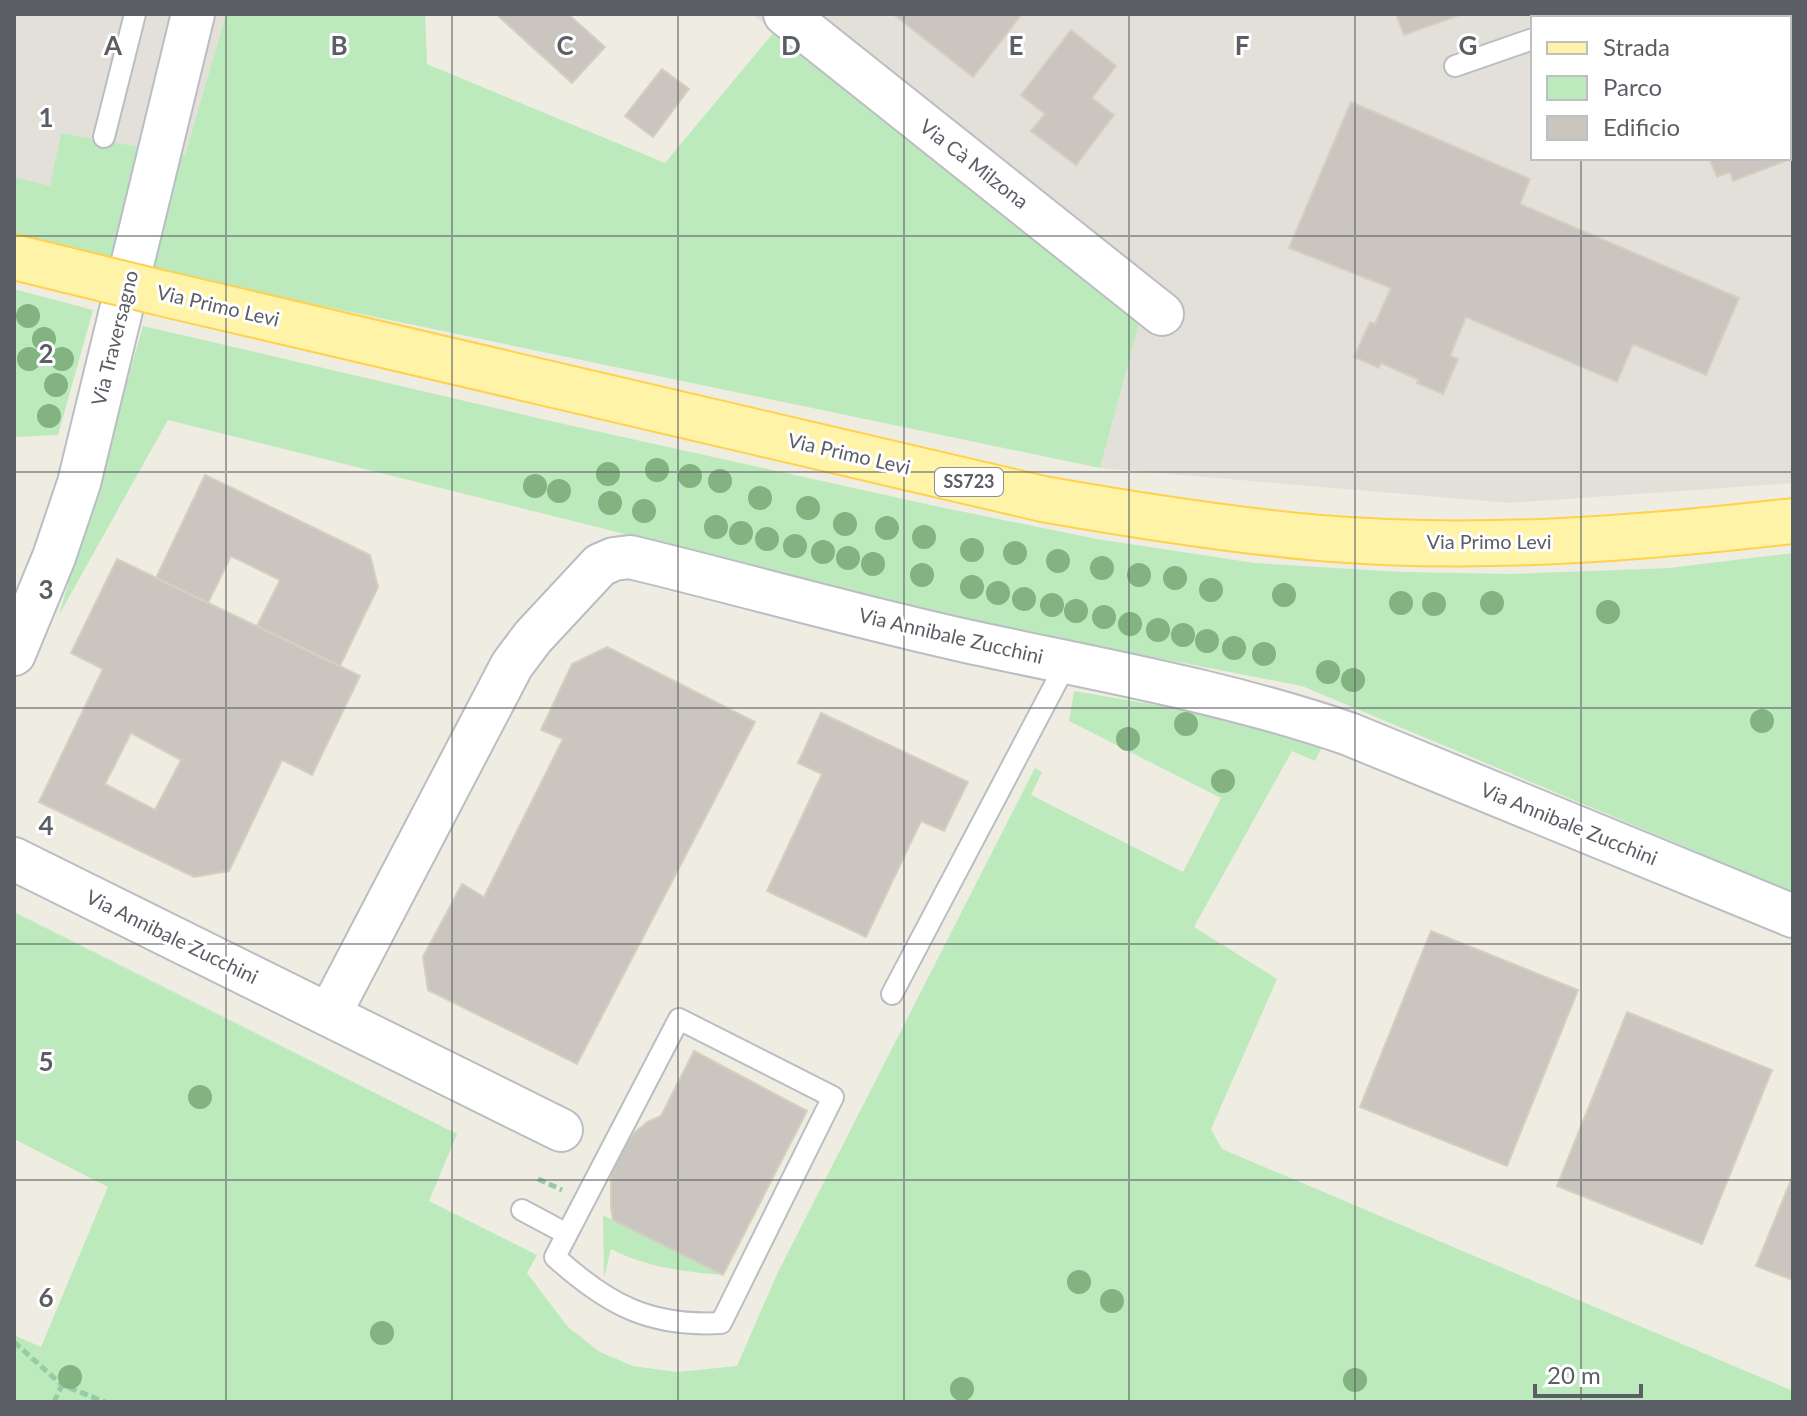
<svg xmlns="http://www.w3.org/2000/svg" width="1807" height="1416" viewBox="0 0 1807 1416" font-family="Lato,sans-serif">
<style>
.industrial{fill:#e3e0da;fill-rule:evenodd}
.green{fill:#bceabd}
.building{fill:#cac6bf;stroke:#d5cfc0;stroke-width:2;fill-rule:evenodd}
.lines{fill:none;stroke-linecap:round;stroke-linejoin:round}
.lane-casing{stroke:#babdc3;stroke-width:24}
.street-casing{stroke:#babdc3;stroke-width:46}
.primary-casing{stroke:#ffd14c;stroke-width:48}
.path{stroke:#95cba6;stroke-width:5;stroke-dasharray:8 4;stroke-linecap:butt}
.lane{stroke:#fff;stroke-width:20}
.street{stroke:#fff;stroke-width:42}
.primary{stroke:#fff3a8;stroke-width:44}
.primary-bridge-casing{stroke:#ffd14c;stroke-width:48;stroke-linecap:butt}
.primary-bridge{stroke:#fff3a8;stroke-width:44}
.tree{fill:#83b381}
.grid{fill:none;stroke:#5b5f65;stroke-width:2;stroke-opacity:0.55}
.labels{text-anchor:middle;stroke-width:6;stroke-linejoin:round;paint-order:stroke}
.shield{fill:#fff;stroke:#8c8f93;stroke-width:2}
.shield-label{font-size:18px;font-weight:bold;fill:#5b5f65}
.street-label{font-size:20px;fill:#5b5f65;stroke:#fff}
.grid-label{font-size:26px;text-anchor:middle;font-weight:bold;fill:#5b5f65;stroke:#fff;stroke-width:6;stroke-linejoin:round;paint-order:stroke}
</style>
<rect width="100%" height="100%" fill="#efede2"/>
<path class="industrial" d="M 14,14 L 226,14 L 185,155 L 61,133 L 50,187 L 14,177 Z
M 752,14 L 1793,14 L 1793,483 L 1508,503 L 1100,468 L 1139,324 ZM 1533,18 L 1789,18 L 1789,158 L 1533,158 Z"/>
<path class="green" d="M 226,14 L 425,14 L 427,64 L 665,163 L 774,32 L 1139,324 L 1100,468 L 116,263 L 14,235 L 14,177 L 50,186 L 61,133 L 185,155 Z
M 14,289 L 93,310 L 58,435 L 14,437 Z
M 143,326 L 555,422 L 935,506 L 1097,539 L 1255,563 L 1402,572 L 1512,574 L 1669,568 L 1793,553 L 1793,892 L 1302,686 L 1075,642 L 853,593 L 597,527 L 168,420 L 59,615 Z
M 1074,691 L 1285,727 L 1324,743 L 1315,761 L 1292,751 L 1194,927 L 1277,979 L 1211,1129 L 1222,1149 L 1793,1391 L 1793,1402 L 14,1402 L 14,1335 L 41,1347 L 108,1187 L 14,1139 L 14,912 L 457,1134 L 429,1201 L 537,1255 L 527,1273 L 568,1327 L 600,1352 L 633,1366 L 677,1372 L 737,1366 L 777,1274 L 1035,768 L 1042,772 L 1031,795 L 1183,872 L 1221,798 L 1069,721 Z
M 603,1215 L 723,1275 C 684,1272 646,1267 611,1249 L 604,1278 Z"/>
<path class="building" d="M 496,14 L 568,14 L 605,47 L 572,83 Z
M 893,14 L 1022,14 L 973,77 Z
M 1396,14 L 1462,14 L 1404,35 Z
M 1737,14 L 1793,14 L 1793,158 L 1733,181 L 1730,172 L 1717,177 L 1709,158 L 1789,158 L 1789,18 L 1726,18 Z
M 1071,30 L 1116,66 L 1092,98 L 1114,115 L 1076,165 L 1031,131 L 1045,114 L 1021,95 Z
M 662,69 L 689,89 L 653,137 L 625,116 Z
M 1351,102 L 1530,179 L 1520,204 L 1739,298 L 1706,375 L 1633,344 L 1617,382 L 1466,317 L 1450,356 L 1458,359 L 1443,394 L 1417,383 L 1419,380 L 1381,363 L 1379,368 L 1354,357 L 1370,322 L 1375,324 L 1391,288 L 1289,248 Z
M 205,475 L 370,555 L 378,587 L 340,666 L 257,626 L 280,580 L 231,556 L 208,603 L 156,578 Z
M 117,559 L 360,676 L 312,775 L 282,760 L 229,871 L 194,877 L 39,802 L 103,669 L 71,653 ZM 131,733 L 181,760 L 155,810 L 105,784 Z
M 607,647 L 755,722 L 577,1064 L 428,990 L 423,957 L 462,884 L 484,897 L 563,739 L 541,730 L 572,664 Z
M 821,713 L 968,782 L 944,831 L 921,821 L 866,937 L 767,891 L 822,774 L 798,763 Z
M 1431,931 L 1578,990 L 1507,1166 L 1360,1107 Z
M 1627,1012 L 1772,1070 L 1702,1244 L 1557,1186 Z
M 694,1051 L 807,1111 L 723,1275 L 613,1220 L 611,1208 L 611,1171 L 622,1149 L 633,1134 L 647,1122 L 661,1116 Z
M 1793,1175 L 1793,1280 L 1756,1266 Z"/>
<g class="lines">
<g class="lane-casing">
<path id="lane" d="M 1594,18 L 1605,14
M 1455,66 L 1533,39
M 104,137 L 135,14
M 892,994 L 1067,662
M 679,1019 L 833,1097 L 721,1323 C 649,1327 607,1304 555,1257 Z
M 522,1210 L 567,1234"/>
</g>
<g class="street-casing">
<path id="street" d="M 785,14 L 1162,314
M 14,654 L 54,557 L 79,483 L 193,14
M 14,859 L 561,1130
M 329,1015 L 512,665 L 533,637 L 600,565 L 614,559 L 630,557 C 742,584 853,616 966,641 C 1094,669 1225,691 1349,734 L 1793,916"/>
</g>
<g class="primary-casing">
<path id="primary" d="M 14,257 L 67,270
M 161,293 L 1043,499 C 1134,515 1227,530 1320,538 C 1478,551 1636,539 1793,521"/>
</g>
<path class="path" d="M 538,1179 L 562,1190
M 14,1342 L 62,1385 L 105,1402
M 54,1402 L 62,1385"/>
<use href="#lane" class="lane"/>
<use href="#street" class="street"/>
<use href="#primary" class="primary"/>
<g class="primary-bridge-casing">
<path id="primary-bridge" d="M 67,270 L 161,293"/>
</g>
<use href="#primary-bridge" class="primary-bridge"/>
</g>
<g class="tree">
<circle cx="28" cy="316" r="12"/>
<circle cx="44" cy="339" r="12"/>
<circle cx="29" cy="359" r="12"/>
<circle cx="62" cy="359" r="12"/>
<circle cx="56" cy="385" r="12"/>
<circle cx="49" cy="416" r="12"/>
<circle cx="657" cy="470" r="12"/>
<circle cx="608" cy="474" r="12"/>
<circle cx="690" cy="476" r="12"/>
<circle cx="720" cy="481" r="12"/>
<circle cx="535" cy="486" r="12"/>
<circle cx="559" cy="491" r="12"/>
<circle cx="760" cy="498" r="12"/>
<circle cx="610" cy="503" r="12"/>
<circle cx="808" cy="508" r="12"/>
<circle cx="644" cy="511" r="12"/>
<circle cx="845" cy="524" r="12"/>
<circle cx="716" cy="527" r="12"/>
<circle cx="887" cy="528" r="12"/>
<circle cx="741" cy="533" r="12"/>
<circle cx="924" cy="537" r="12"/>
<circle cx="767" cy="539" r="12"/>
<circle cx="795" cy="546" r="12"/>
<circle cx="972" cy="550" r="12"/>
<circle cx="823" cy="552" r="12"/>
<circle cx="1015" cy="553" r="12"/>
<circle cx="848" cy="558" r="12"/>
<circle cx="1058" cy="561" r="12"/>
<circle cx="873" cy="564" r="12"/>
<circle cx="1102" cy="568" r="12"/>
<circle cx="922" cy="575" r="12"/>
<circle cx="1139" cy="575" r="12"/>
<circle cx="1175" cy="578" r="12"/>
<circle cx="972" cy="587" r="12"/>
<circle cx="1211" cy="590" r="12"/>
<circle cx="998" cy="593" r="12"/>
<circle cx="1284" cy="595" r="12"/>
<circle cx="1024" cy="599" r="12"/>
<circle cx="1401" cy="603" r="12"/>
<circle cx="1492" cy="603" r="12"/>
<circle cx="1434" cy="604" r="12"/>
<circle cx="1052" cy="605" r="12"/>
<circle cx="1076" cy="611" r="12"/>
<circle cx="1608" cy="612" r="12"/>
<circle cx="1104" cy="617" r="12"/>
<circle cx="1130" cy="624" r="12"/>
<circle cx="1158" cy="630" r="12"/>
<circle cx="1183" cy="635" r="12"/>
<circle cx="1207" cy="641" r="12"/>
<circle cx="1234" cy="648" r="12"/>
<circle cx="1264" cy="654" r="12"/>
<circle cx="1328" cy="672" r="12"/>
<circle cx="1353" cy="680" r="12"/>
<circle cx="1762" cy="721" r="12"/>
<circle cx="1186" cy="724" r="12"/>
<circle cx="1128" cy="739" r="12"/>
<circle cx="1223" cy="781" r="12"/>
<circle cx="200" cy="1097" r="12"/>
<circle cx="1079" cy="1282" r="12"/>
<circle cx="1112" cy="1301" r="12"/>
<circle cx="382" cy="1333" r="12"/>
<circle cx="70" cy="1377" r="12"/>
<circle cx="1355" cy="1380" r="12"/>
<circle cx="962" cy="1389" r="12"/>
</g>
<path class="grid" d="M 226,14 L 226,1402M 452,14 L 452,1402M 678,14 L 678,1402M 904,14 L 904,1402M 1129,14 L 1129,1402M 1355,14 L 1355,1402M 1581,14 L 1581,18M 1581,158 L 1581,1402M 14,236 L 1793,236M 14,472 L 1793,472M 14,708 L 1793,708M 14,944 L 1793,944M 14,1180 L 1793,1180"/>
<g class="labels">
<rect class="shield" x="935" y="468" width="68" height="28" rx="6"/>
<g class="shield-label">
<text x="969" y="488">SS723</text>
</g>
<g class="street-label">
<text transform="translate(974 164) rotate(38)" y="7">Via Cà Milzona</text>
<text transform="translate(218 306) rotate(13)" y="7">Via Primo Levi</text>
<text transform="translate(115 338) rotate(-76)" y="7">Via Traversagno</text>
<text transform="translate(849 454) rotate(13)" y="7">Via Primo Levi</text>
<text x="1489" y="549">Via Primo Levi</text>
<text transform="translate(951 636) rotate(13)" y="7">Via Annibale Zucchini</text>
<text transform="translate(1569 824) rotate(22)" y="7">Via Annibale Zucchini</text>
<text transform="translate(172 937) rotate(26)" y="7">Via Annibale Zucchini</text>
</g>
</g>
<g class="grid-label">
<text x="113" y="55">A</text>
<text x="339" y="55">B</text>
<text x="565" y="55">C</text>
<text x="791" y="55">D</text>
<text x="1016" y="55">E</text>
<text x="1242" y="55">F</text>
<text x="1468" y="55">G</text>
<text x="46" y="127">1</text>
<text x="46" y="363">2</text>
<text x="46" y="599">3</text>
<text x="46" y="835">4</text>
<text x="46" y="1071">5</text>
<text x="46" y="1307">6</text>
</g>
<rect width="1807" height="1416" fill="none" stroke="#5b5f65" stroke-width="32"/>
<rect x="1531" y="16" width="260" height="144" fill="#ffffff" stroke="#bdbfc1" stroke-width="2"/>
<rect x="1547" y="42" width="40" height="12" fill="#fff3a8" stroke="#bdbfc1" stroke-width="2"/>
<text x="1603" y="56" font-size="24" fill="#5b5f65">Strada</text>
<rect x="1547" y="76" width="40" height="24" fill="#bceabd" stroke="#bdbfc1" stroke-width="2"/>
<text x="1603" y="96" font-size="24" fill="#5b5f65">Parco</text>
<rect x="1547" y="116" width="40" height="24" fill="#cac6bf" stroke="#bdbfc1" stroke-width="2"/>
<text x="1603" y="136" font-size="24" fill="#5b5f65">Edificio</text>
<path d="M1535 1384v12h106v-12" fill="none" stroke="#5b5f65" stroke-width="4"/>
<text x="1547" y="1384" font-size="24" fill="#5b5f65" stroke="#ffffff" stroke-width="6" paint-order="stroke">20 m</text>
</svg>
